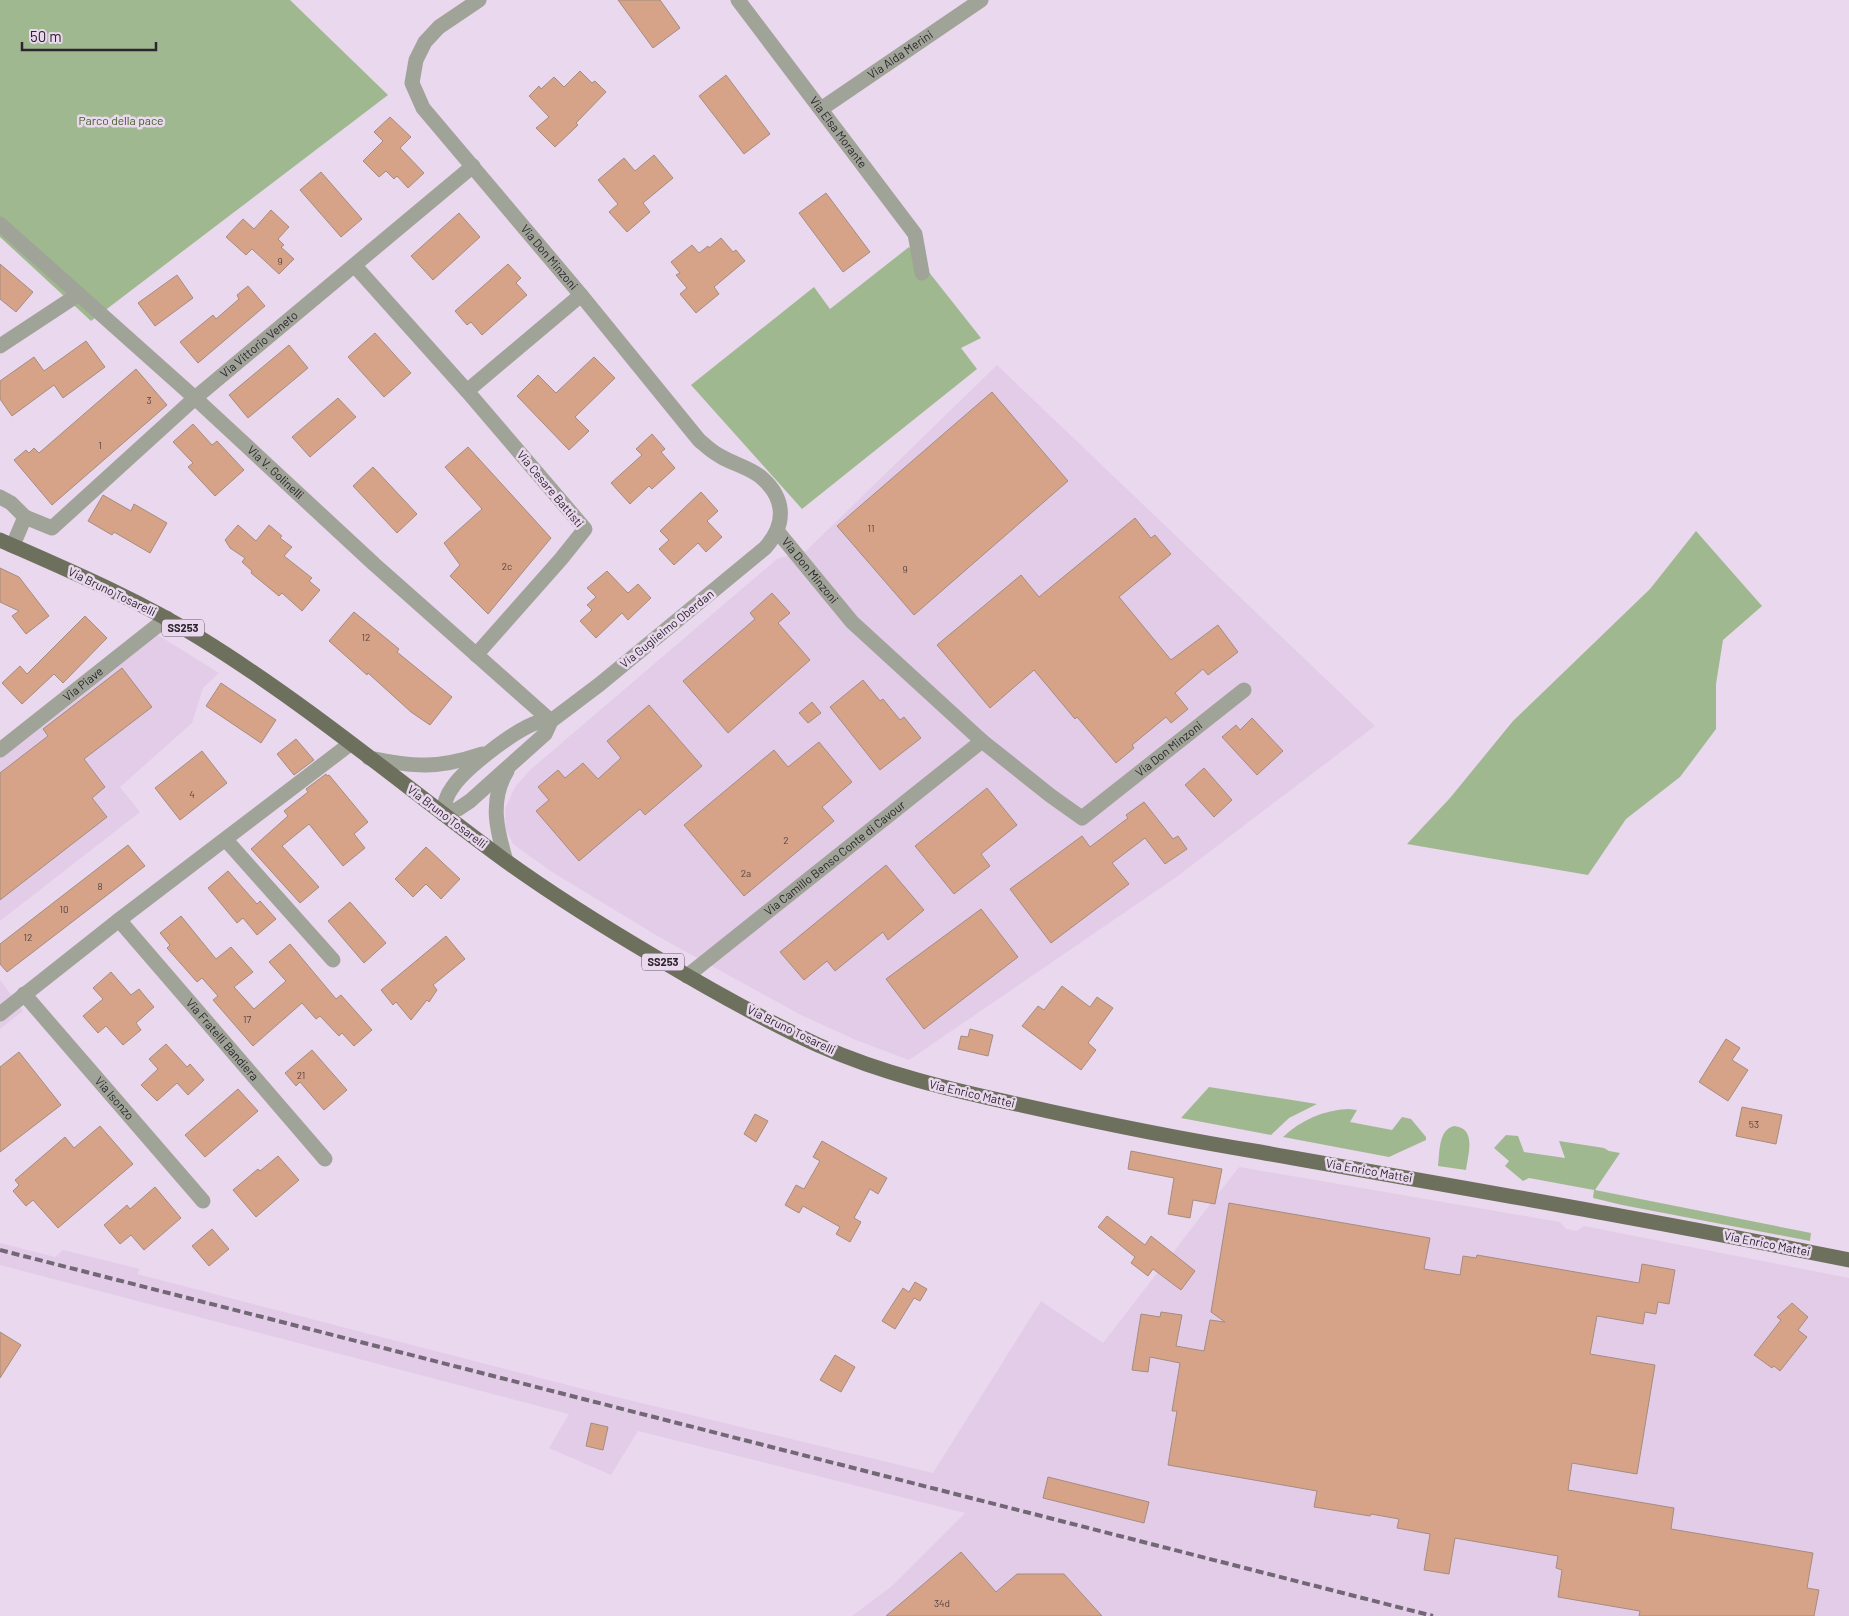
<svg xmlns="http://www.w3.org/2000/svg" width="1849" height="1616" viewBox="0 0 1849 1616" font-family="Barlow,sans-serif">
<style>
.built{fill:#e3cce8}
.green{fill:#a0b890}
.building{fill:#d6a388;stroke:#a58c7f}
.lines{fill:none;stroke-linecap:round;stroke-linejoin:round}
.minor{stroke:#a0a398;stroke-width:15}
.major{stroke:#6c705c;stroke-width:15}
.rail{stroke:#726774;stroke-width:4;stroke-dasharray:8 4;stroke-linecap:butt}
.labels{text-anchor:middle;stroke-width:5;stroke-linejoin:round;paint-order:stroke}
.number-label{font-size:10px;fill:#564444}
.shield{fill:#ead8ee;stroke:#655b67;stroke-width:1}
.shield-label{font-size:11px;font-weight:bold;fill:#2c252d}
.street-label{font-size:12px;fill:#2c252d;stroke:#ead8ee}
.park-label{font-size:12px;fill:#3d5f1e;stroke:#ead8ee}
</style>
<rect width="100%" height="100%" fill="#ead8ee"/>
<path class="built" d="M 997,365 L 1375,726 L 1175,878 L 909,1060 L 856,1040 L 801,1015 L 661,938 L 552,872 L 513,844 L 506,829 L 505,809 L 515,787 L 530,770 L 777,559 L 806,551 Z
M 158,635 L 219,673 L 203,688 L 192,723 L 120,787 L 140,812 L 0,921 L 0,757 Z
M 0,980 L 23,1011 L 0,1029 Z
M 1239,1167 L 1560,1222 L 1566,1229 L 1577,1231 L 1584,1226 L 1849,1278 L 1849,1616 L 852,1616 L 892,1586 L 965,1513 L 638,1431 L 611,1475 L 549,1448 L 569,1414 L 0,1265 L 0,1243 L 55,1257 L 63,1250 L 140,1269 L 137,1274 L 583,1389 L 933,1473 L 1041,1301 L 1103,1343 Z"/>
<path class="green" d="M 0,0 L 290,0 L 388,95 L 91,321 L 0,237 Z
M 909,247 L 981,338 L 961,348 L 977,369 L 802,509 L 691,385 L 814,287 L 830,309 Z
M 1696,531 L 1762,606 L 1723,640 L 1716,684 L 1716,729 L 1680,777 L 1626,819 L 1588,875 L 1407,844 L 1450,798 L 1513,721 L 1650,589 Z
M 1209,1087 L 1317,1104 L 1289,1118 L 1271,1135 L 1181,1118 Z
M 1348,1109 L 1357,1110 L 1350,1122 L 1392,1130 L 1402,1117 L 1411,1119 L 1426,1137 L 1426,1140 L 1389,1157 L 1283,1137 C 1301,1120 1324,1110 1348,1109 Z
M 1454,1126 C 1477,1128 1468,1154 1466,1170 L 1438,1166 C 1440,1152 1438,1130 1454,1126 Z
M 1506,1135 L 1518,1136 L 1524,1152 L 1565,1158 L 1559,1141 L 1604,1148 L 1609,1151 L 1620,1153 L 1595,1190 L 1811,1233 L 1810,1241 L 1622,1205 L 1593,1198 L 1594,1190 L 1529,1178 L 1523,1181 L 1505,1166 L 1509,1161 L 1494,1148 Z"/>
<path class="building" d="M 618,0 L 660,0 L 680,28 L 653,48 Z
M 580,71 L 592,83 L 595,81 L 606,92 L 576,123 L 578,125 L 555,147 L 536,128 L 549,117 L 529,96 L 539,86 L 541,89 L 554,77 L 564,87 Z
M 726,75 L 770,134 L 744,154 L 699,96 Z
M 390,117 L 411,137 L 400,148 L 424,173 L 408,188 L 397,176 L 394,179 L 386,171 L 379,177 L 363,161 L 383,141 L 374,132 Z
M 654,155 L 673,178 L 643,203 L 650,212 L 627,232 L 609,212 L 618,204 L 598,180 L 624,158 L 635,171 Z
M 321,172 L 362,219 L 341,237 L 300,190 Z
M 826,193 L 870,252 L 843,272 L 799,213 Z
M 271,210 L 289,227 L 278,239 L 284,245 L 281,247 L 294,259 L 279,274 L 252,249 L 246,255 L 226,237 L 243,219 L 254,229 Z
M 459,213 L 480,237 L 433,280 L 411,256 Z
M 721,238 L 733,252 L 736,250 L 745,261 L 714,287 L 719,294 L 696,313 L 680,294 L 687,288 L 676,275 L 680,273 L 671,262 L 692,245 L 699,253 L 708,246 L 709,248 Z
M 0,264 L 33,292 L 16,312 L 0,299 Z
M 508,264 L 521,278 L 516,283 L 527,295 L 482,335 L 471,322 L 467,325 L 455,311 Z
M 177,275 L 193,298 L 155,326 L 138,303 Z
M 248,286 L 265,306 L 198,363 L 180,342 L 213,315 L 216,319 L 239,299 L 237,295 Z
M 375,333 L 411,373 L 384,397 L 348,357 Z
M 86,341 L 105,367 L 63,398 L 54,385 L 12,416 L 0,399 L 0,381 L 34,357 L 44,371 Z
M 289,345 L 308,368 L 248,418 L 229,395 Z
M 594,357 L 615,378 L 575,417 L 589,431 L 569,450 L 517,396 L 538,375 L 556,393 Z
M 136,369 L 167,405 L 52,505 L 14,460 L 26,450 L 29,453 L 34,448 L 39,453 Z
M 992,392 L 1068,481 L 914,615 L 837,526 Z
M 338,398 L 356,417 L 310,457 L 292,437 Z
M 193,424 L 212,445 L 217,441 L 244,470 L 215,496 L 188,467 L 193,463 L 173,442 Z
M 652,434 L 665,449 L 661,452 L 675,468 L 652,489 L 649,486 L 630,504 L 611,483 L 642,455 L 636,449 Z
M 468,447 L 551,538 L 488,614 L 450,576 L 460,565 L 444,543 L 482,509 L 445,467 Z
M 373,467 L 417,514 L 397,533 L 353,486 Z
M 701,492 L 718,511 L 707,521 L 722,537 L 706,552 L 698,543 L 674,565 L 659,549 L 669,540 L 660,531 Z
M 103,495 L 131,511 L 134,504 L 167,523 L 150,553 L 114,532 L 112,535 L 88,521 Z
M 1135,518 L 1151,538 L 1155,535 L 1171,554 L 1119,597 L 1171,660 L 1218,625 L 1238,652 L 1208,675 L 1203,669 L 1175,693 L 1188,709 L 1171,723 L 1166,717 L 1132,745 L 1134,748 L 1116,763 L 1077,717 L 1075,719 L 1034,670 L 990,708 L 937,645 L 1021,575 L 1039,597 Z
M 238,525 L 256,541 L 269,525 L 282,536 L 280,538 L 292,547 L 284,556 L 312,578 L 309,581 L 320,590 L 302,611 L 282,593 L 279,596 L 251,573 L 252,571 L 242,562 L 245,558 L 230,548 L 225,540 Z
M 0,568 L 19,577 L 49,616 L 26,634 L 12,616 L 19,611 L 0,602 Z
M 607,571 L 628,593 L 638,584 L 651,598 L 628,620 L 622,613 L 596,638 L 580,621 L 592,610 L 587,605 L 596,597 L 587,588 Z
M 772,593 L 790,613 L 778,623 L 810,660 L 728,733 L 683,681 L 755,619 L 750,613 Z
M 354,612 L 399,649 L 397,652 L 452,697 L 430,725 L 411,712 L 368,673 L 367,675 L 329,641 Z
M 85,616 L 107,638 L 63,683 L 54,674 L 22,704 L 2,683 L 20,666 L 27,674 Z
M 122,668 L 152,707 L 84,759 L 105,787 L 92,798 L 107,817 L 0,900 L 0,773 L 48,736 L 43,729 Z
M 863,680 L 880,701 L 883,699 L 900,720 L 904,717 L 921,738 L 880,770 L 830,707 Z
M 221,683 L 276,720 L 261,743 L 206,706 Z
M 812,702 L 821,713 L 808,723 L 799,713 Z
M 649,705 L 702,766 L 645,815 L 640,809 L 579,861 L 536,811 L 549,800 L 538,787 L 558,770 L 565,778 L 583,763 L 598,779 L 621,758 L 607,741 Z
M 1252,718 L 1283,751 L 1257,775 L 1222,737 L 1236,725 L 1240,730 Z
M 296,739 L 314,760 L 294,775 L 277,754 Z
M 819,742 L 852,782 L 822,807 L 834,821 L 744,896 L 684,825 L 774,750 L 788,767 Z
M 202,751 L 227,783 L 180,820 L 155,788 Z
M 1204,768 L 1232,800 L 1214,817 L 1185,785 Z
M 326,774 L 327,776 L 329,775 L 368,822 L 354,834 L 365,848 L 343,866 L 309,824 L 282,846 L 319,887 L 300,903 L 251,849 L 288,816 L 284,811 L 308,792 L 306,789 Z
M 987,788 L 1017,825 L 981,854 L 990,866 L 954,894 L 915,846 Z
M 1144,802 L 1173,839 L 1178,836 L 1187,849 L 1165,864 L 1145,838 L 1112,863 L 1129,884 L 1051,943 L 1010,889 L 1082,836 L 1090,847 L 1128,818 L 1126,815 Z
M 128,845 L 145,866 L 7,972 L 0,964 L 0,944 Z
M 426,847 L 460,879 L 441,899 L 426,884 L 413,897 L 395,879 Z
M 886,865 L 924,910 L 888,940 L 883,932 L 835,971 L 827,961 L 804,980 L 780,952 Z
M 228,871 L 257,904 L 260,901 L 276,919 L 257,935 L 243,918 L 237,923 L 208,888 Z
M 350,902 L 386,943 L 364,963 L 328,921 Z
M 981,909 L 1018,957 L 924,1029 L 886,979 Z
M 181,916 L 216,959 L 231,947 L 253,972 L 234,987 L 254,1009 L 286,981 L 269,962 L 290,944 L 336,999 L 341,995 L 372,1030 L 354,1046 L 342,1033 L 339,1036 L 320,1016 L 316,1019 L 302,1003 L 253,1046 L 213,1000 L 218,996 L 202,978 L 197,982 L 167,948 L 170,945 L 160,933 Z
M 446,936 L 465,959 L 433,985 L 437,990 L 429,1002 L 427,1000 L 411,1020 L 396,1002 L 393,1005 L 381,990 Z
M 111,972 L 131,995 L 139,989 L 154,1007 L 136,1023 L 141,1030 L 123,1045 L 106,1026 L 98,1033 L 83,1016 L 103,999 L 93,988 Z
M 1062,986 L 1090,1007 L 1097,997 L 1113,1008 L 1088,1043 L 1096,1050 L 1081,1070 L 1022,1026 L 1038,1006 L 1044,1010 Z
M 970,1029 L 993,1035 L 988,1056 L 958,1049 L 961,1036 L 968,1037 Z
M 1726,1039 L 1740,1048 L 1732,1060 L 1748,1070 L 1728,1101 L 1699,1082 Z
M 166,1044 L 187,1067 L 190,1064 L 204,1080 L 188,1095 L 177,1083 L 157,1101 L 141,1085 L 158,1069 L 149,1059 Z
M 312,1050 L 347,1090 L 324,1110 L 300,1082 L 296,1086 L 285,1073 Z
M 19,1052 L 61,1105 L 0,1152 L 0,1067 Z
M 238,1089 L 258,1111 L 205,1157 L 185,1135 Z
M 1742,1107 L 1782,1115 L 1776,1144 L 1736,1136 Z
M 755,1114 L 768,1121 L 756,1142 L 744,1134 Z
M 100,1126 L 133,1164 L 58,1228 L 33,1200 L 26,1206 L 13,1191 L 19,1185 L 15,1180 L 65,1137 L 74,1148 Z
M 822,1141 L 887,1178 L 878,1194 L 870,1189 L 854,1218 L 861,1222 L 850,1242 L 836,1234 L 840,1227 L 803,1206 L 799,1213 L 785,1205 L 796,1185 L 804,1189 L 820,1161 L 813,1157 Z
M 1131,1151 L 1222,1169 L 1215,1204 L 1193,1200 L 1190,1218 L 1168,1214 L 1174,1178 L 1128,1169 Z
M 278,1156 L 299,1180 L 256,1217 L 233,1190 L 258,1169 L 260,1171 Z
M 155,1187 L 181,1218 L 144,1250 L 131,1235 L 120,1244 L 104,1225 L 127,1205 L 130,1209 Z
M 1229,1203 L 1430,1238 L 1424,1269 L 1460,1275 L 1463,1256 L 1476,1258 L 1477,1255 L 1639,1283 L 1642,1264 L 1675,1270 L 1669,1304 L 1658,1302 L 1656,1314 L 1645,1312 L 1643,1324 L 1597,1316 L 1590,1354 L 1655,1365 L 1637,1474 L 1572,1463 L 1568,1490 L 1674,1508 L 1671,1529 L 1813,1553 L 1807,1588 L 1819,1590 L 1814,1616 L 1639,1616 L 1640,1611 L 1558,1597 L 1562,1570 L 1556,1568 L 1558,1556 L 1455,1538 L 1449,1574 L 1424,1570 L 1430,1534 L 1397,1528 L 1399,1519 L 1371,1514 L 1370,1516 L 1314,1507 L 1317,1491 L 1168,1465 L 1177,1411 L 1172,1411 L 1180,1363 L 1150,1357 L 1148,1372 L 1132,1370 L 1141,1314 L 1160,1317 L 1161,1312 L 1182,1315 L 1176,1346 L 1204,1351 L 1210,1320 L 1225,1322 L 1211,1312 Z
M 1107,1216 L 1145,1245 L 1151,1236 L 1195,1271 L 1181,1290 L 1153,1269 L 1148,1276 L 1131,1263 L 1135,1257 L 1098,1227 Z
M 212,1229 L 229,1249 L 209,1266 L 192,1246 Z
M 915,1282 L 927,1289 L 920,1301 L 914,1298 L 895,1329 L 882,1321 L 903,1288 L 909,1292 Z
M 1792,1303 L 1808,1317 L 1798,1330 L 1807,1337 L 1780,1371 L 1774,1366 L 1772,1368 L 1754,1355 L 1781,1320 L 1777,1317 Z
M 0,1332 L 21,1345 L 0,1378 Z
M 835,1355 L 855,1367 L 841,1392 L 820,1380 Z
M 591,1423 L 608,1427 L 603,1450 L 586,1446 Z
M 1048,1477 L 1149,1502 L 1144,1523 L 1043,1498 Z
M 961,1552 L 996,1592 L 1017,1574 L 1064,1574 L 1102,1616 L 886,1616 Z"/>
<g class="lines">
<g class="minor">
<path id="s1" d="M 479,0 L 439,27 L 425,42 L 416,60 L 412,83 L 423,108 L 581,295 L 699,440 C 706,446 712,452 720,456 C 733,464 751,468 762,478 C 786,499 786,525 765,548 L 600,684 L 551,721 L 545,734 L 470,801 L 458,809 L 443,814 C 444,804 446,796 452,788 C 464,769 517,728 539,722 C 543,721 547,722 551,721"/>
<path id="s2" d="M 738,0 L 915,234 L 922,273"/>
<path id="s3" d="M 821,109 L 981,0"/>
<path id="s4" d="M 0,224 L 195,398 L 374,564 L 551,721"/>
<path d="M 355,266 L 467,391"/>
<path d="M 0,346 L 79,294"/>
<path d="M 0,497 L 11,503 L 25,517 L 13,545"/>
<path id="s5" d="M 25,517 L 52,528 L 195,398 L 473,166"/>
<path id="s6" d="M 778,532 L 852,622 L 982,741 L 1051,796 L 1082,818 L 1244,690"/>
<path d="M 476,655 L 561,559 L 585,529 L 467,391 L 581,295"/>
<path id="s7" d="M 0,750 L 167,618"/>
<path d="M 369,758 C 415,767 437,769 482,754"/>
<path d="M 226,840 L 333,960"/>
<path d="M 506,861 C 497,831 489,800 507,771"/>
<path id="s8" d="M 119,920 L 325,1159"/>
<path id="s9" d="M 687,976 L 982,741"/>
<path id="s10" d="M 24,994 L 203,1201"/>
<path d="M 0,1014 L 119,920 L 350,744"/>
</g>
<path class="major" d="M 0,540 C 68,570 137,599 200,638 C 307,704 403,785 503,859 C 553,895 604,927 657,958 C 709,989 762,1019 818,1045 C 883,1074 952,1090 1021,1105 C 1101,1123 1180,1139 1260,1152 C 1457,1187 1653,1220 1849,1260"/>
<path class="rail" d="M 0,1250 L 1433,1616"/>
</g>
<g class="labels">
<g class="number-label">
<text x="280" y="265">9</text>
<text x="149" y="404">3</text>
<text x="100" y="449">1</text>
<text x="871" y="532">11</text>
<text x="507" y="570">2c</text>
<text x="905" y="573">9</text>
<text x="366" y="641">12</text>
<text x="192" y="798">4</text>
<text x="786" y="844">2</text>
<text x="746" y="877">2a</text>
<text x="100" y="890">8</text>
<text x="64" y="913">10</text>
<text x="28" y="941">12</text>
<text x="247" y="1023">17</text>
<text x="301" y="1079">21</text>
<text x="1754" y="1128">53</text>
<text x="942" y="1607">34d</text>
</g>
<g class="shield">
<rect x="162" y="619.5" width="42" height="17" rx="4"/>
<rect x="642" y="953.5" width="42" height="17" rx="4"/>
</g>
<g class="shield-label">
<text x="183" y="632">SS253</text>
<text x="663" y="966">SS253</text>
</g>
<g class="street-label">
<text dy="4" stroke="none"><textPath href="#s3" startOffset="96">Via Alda Merini</textPath></text>
<text dy="4" stroke="none"><textPath href="#s2" startOffset="166">Via Elsa Morante</textPath></text>
<text dy="4" stroke="none"><textPath href="#s1" startOffset="335">Via Don Minzoni</textPath></text>
<text dy="4" stroke="none"><textPath href="#s5" startOffset="306">Via Vittorio Veneto</textPath></text>
<text dy="4" stroke="none"><textPath href="#s4" startOffset="371">Via V. Golinelli</textPath></text>
<text transform="translate(550 489) rotate(50)" y="4">Via Cesare Battisti</text>
<text dy="4" stroke="none"><textPath href="#s6" startOffset="50">Via Don Minzoni</textPath></text>
<text transform="translate(112 592) rotate(26)" y="4">Via Bruno Tosarelli</text>
<text transform="translate(667 629) rotate(-39)" y="4">Via Guglielmo Oberdan</text>
<text dy="4" stroke="none"><textPath href="#s7" startOffset="106">Via Piave</textPath></text>
<text dy="4" stroke="none"><textPath href="#s6" startOffset="530">Via Don Minzoni</textPath></text>
<text transform="translate(447 817) rotate(37)" y="4">Via Bruno Tosarelli</text>
<text dy="4" stroke="none"><textPath href="#s9" startOffset="189">Via Camillo Benso Conte di Cavour</textPath></text>
<text transform="translate(791 1030) rotate(26)" y="4">Via Bruno Tosarelli</text>
<text dy="4" stroke="none"><textPath href="#s8" startOffset="158">Via Fratelli Bandiera</textPath></text>
<text transform="translate(972 1094) rotate(13)" y="4">Via Enrico Mattei</text>
<text dy="4" stroke="none"><textPath href="#s10" startOffset="138">Via Isonzo</textPath></text>
<text transform="translate(1369 1171) rotate(10)" y="4">Via Enrico Mattei</text>
<text transform="translate(1767 1244) rotate(11)" y="4">Via Enrico Mattei</text>
</g>
<g class="park-label">
<text x="121" y="125">Parco della pace</text>
</g>
</g>
<path d="M22 42v8h134v-8" fill="none" stroke="#2c252d" stroke-width="2.5"/>
<text x="30" y="42" font-size="15" fill="#2c252d" stroke="#ead8ee" stroke-width="4" paint-order="stroke">50 m</text>
</svg>
